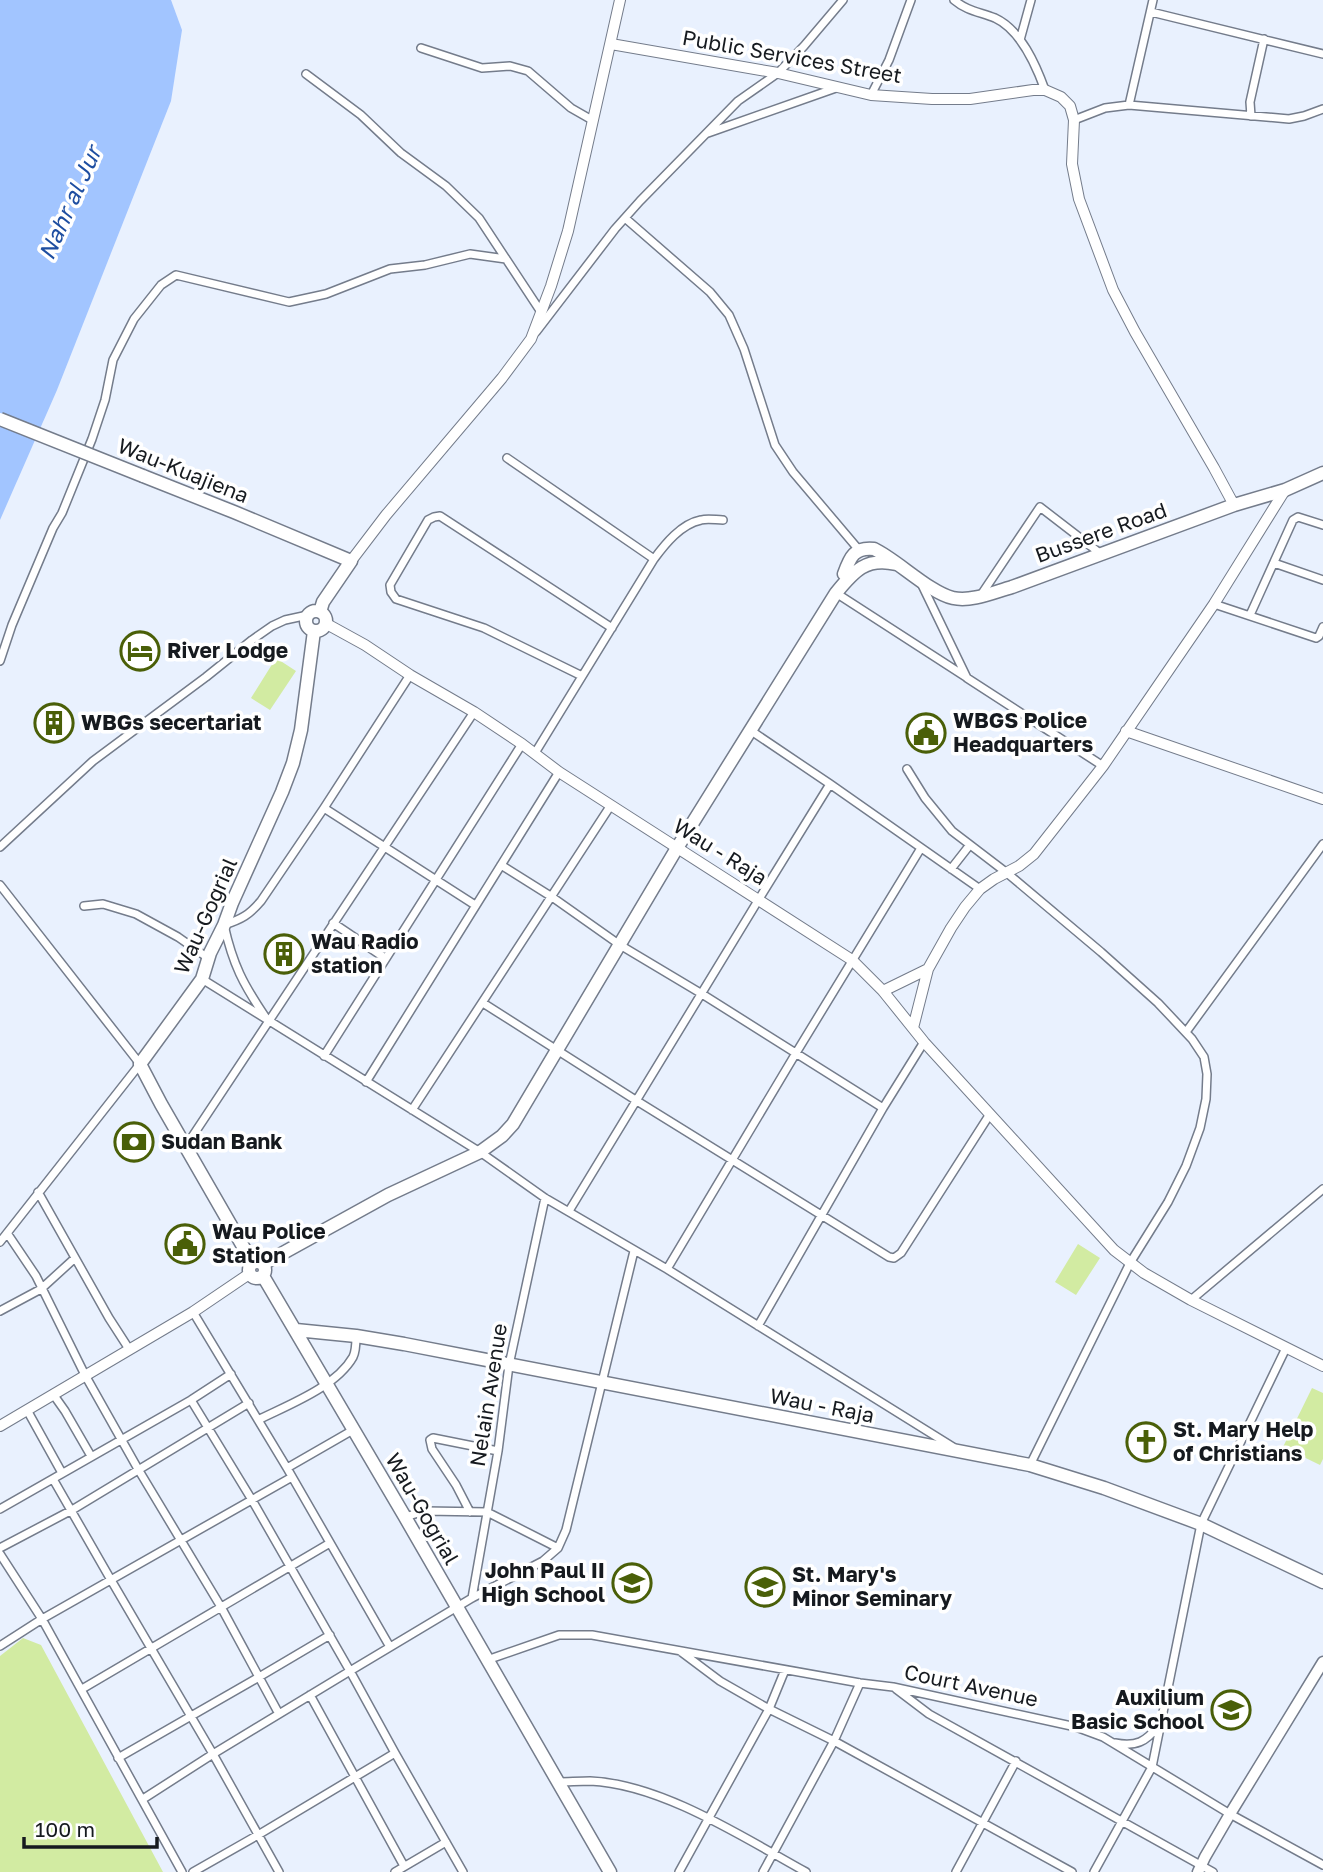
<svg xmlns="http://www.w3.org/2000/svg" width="1323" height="1872" viewBox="0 0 1323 1872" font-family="'Golos Text',sans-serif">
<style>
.green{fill:#d2eba2}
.water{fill:#a2c5ff}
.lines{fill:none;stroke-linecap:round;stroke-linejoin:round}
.minor-casing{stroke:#747c8b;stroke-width:10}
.tertiary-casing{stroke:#747c8b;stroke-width:12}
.secondary-casing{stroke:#747c8b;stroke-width:13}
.primary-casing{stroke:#747c8b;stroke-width:15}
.minor{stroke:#fff;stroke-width:7}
.tertiary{stroke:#fff;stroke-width:10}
.secondary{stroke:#fff;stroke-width:10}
.primary{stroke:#fff;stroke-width:12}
.primary-bridge-casing{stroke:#747c8b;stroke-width:15;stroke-linecap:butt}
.primary-bridge{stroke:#fff;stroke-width:12}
.labels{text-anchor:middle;stroke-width:7;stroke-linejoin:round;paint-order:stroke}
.street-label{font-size:21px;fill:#161a1f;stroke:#fff}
.poi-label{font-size:21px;font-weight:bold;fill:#161a1f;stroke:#fff;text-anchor:start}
.water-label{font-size:23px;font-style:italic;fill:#1e4ea1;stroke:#fff}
</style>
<rect width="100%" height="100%" fill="#e9f1fe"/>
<path class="green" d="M 276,658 L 296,671 L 270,710 L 251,698 Z
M 1078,1244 L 1100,1258 L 1076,1295 L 1055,1282 Z
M 1312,1388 L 1323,1393 L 1323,1459 L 1320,1465 L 1283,1447 Z
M 23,1638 L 41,1645 L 163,1872 L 0,1872 L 0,1656 Z"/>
<path class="water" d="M 0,0 L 171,0 L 182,30 L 171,101 L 57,390 L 0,520 Z"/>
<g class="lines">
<g class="minor-casing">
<path id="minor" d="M 954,0 C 967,11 980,12 995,18 C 1021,30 1036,65 1045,90
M 1151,12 L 1323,54
M 1020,40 L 1031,0
M 421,48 L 482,68 L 510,66 L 528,71 L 571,108 L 592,120
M 306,74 L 361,115 L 401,153 L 446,186 L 479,218 L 541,312
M 871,95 L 889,60 L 911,0
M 1129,105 L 1289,119 L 1304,116 L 1323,109
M 1251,116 L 1250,102 L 1264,39
M 1074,120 L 1105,108 L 1129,105 L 1153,0
M 708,133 L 836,88
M 625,218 L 710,292 L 729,315 L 744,349 L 775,445 L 793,472 L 859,550
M 536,332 L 615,229 L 640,201 L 738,101 L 778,73 L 804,46 L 843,0
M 507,458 L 654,559
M 1274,563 L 1323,580
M 922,585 L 967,678 L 1103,766
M 836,593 L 966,677
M 981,595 L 1040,507 L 1101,554
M 1214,604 L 1316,638 L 1319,636 L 1323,627
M 1250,615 L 1293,520 L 1298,517 L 1323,525
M 0,661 L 12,625 L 53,528 L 62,513 L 92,439 L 105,400 L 113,360 L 134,319 L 161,285 L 176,275 L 289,302 L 326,294 L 390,269 L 425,265 L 470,254 L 506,259
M 582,676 L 484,628 L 396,599 L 391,592 L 390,585 L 428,520 L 434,517 L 440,516 L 612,628
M 750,730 L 830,784 L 980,889
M 535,753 L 654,559 C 665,544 681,524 701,520 C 708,518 716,520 723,520
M 907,769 L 925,798 L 952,831 L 1007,873 L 1101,952 L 1158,1003 L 1192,1039 L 1204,1057 L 1207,1074 L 1206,1099 L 1200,1128 L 1186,1166 L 1168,1202 L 1130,1263 L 1030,1465
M 324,808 L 475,905
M 0,847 L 93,761 L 206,677 L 252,640 L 272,626 L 285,620 L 308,615
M 501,865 L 552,897 L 620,945 L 702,994 L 883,1108
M 951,869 L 969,846
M 0,885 L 140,1064 L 0,1242
M 84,906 L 103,904 L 136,914 L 178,937 L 208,958
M 333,923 L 385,958
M 202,979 L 480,1152 L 545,1198 L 667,1269 L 953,1447
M 483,1003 L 637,1101 L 889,1257 L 894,1258 L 901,1253 L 990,1114
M 266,1018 C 243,984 233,965 224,925 C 242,919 249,915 261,901 L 324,808 L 410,675
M 1186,1032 L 1323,844
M 324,1056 L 522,744
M 366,1082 L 559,772
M 412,1110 L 611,805
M 186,1146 L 474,712
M 38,1192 L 109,1318 L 129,1349
M 569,1211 L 759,899 L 830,784
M 7,1233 L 36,1276 L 85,1375 L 138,1469 L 221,1607 L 279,1714
M 667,1269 L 796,1053 L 921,848
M 1191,1300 L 1323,1189
M 0,1311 L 41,1289 L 75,1258
M 193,1312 L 287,1468 L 390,1647
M 758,1326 L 883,1108 L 924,1042
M 53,1394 L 65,1411 L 91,1456
M 27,1410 L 62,1473
M 258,1420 C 288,1405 336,1387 353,1357 C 356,1351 356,1343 356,1336
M 287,1468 L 353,1430
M 53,1479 L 111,1580 L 213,1754 L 350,1671 L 252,1500 L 191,1400
M 0,1509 L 191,1400 L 231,1374
M 470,1512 L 456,1485 L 432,1449 L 430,1440 L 433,1438 L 498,1451
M 405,1517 L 425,1511 L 487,1512 L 558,1548
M 0,1548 L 72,1510 L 249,1403
M 0,1554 L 42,1619 L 292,1477
M 472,1598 L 498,1451 L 509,1365 L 545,1198
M 0,1646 L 42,1619 L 182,1872
M 680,1651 L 720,1681 L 769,1709 L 834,1741 L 1072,1872
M 487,1660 L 559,1635 L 592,1635 L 860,1683 L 893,1687 L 1076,1727 L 1103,1737 L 1230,1814 L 1323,1865
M 82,1689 L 330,1543
M 896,1689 L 929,1714 L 1213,1872
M 310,1695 L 404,1866
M 1115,1743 C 1136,1747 1146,1742 1159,1725
M 118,1758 L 259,1677 L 330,1635
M 558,1782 C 568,1782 579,1781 590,1781 C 662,1784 744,1838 806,1872
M 143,1799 L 213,1754 L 279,1872
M 193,1872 L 258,1835 L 395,1753
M 395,1872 L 446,1842
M 463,1872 L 395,1753 L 350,1671 L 472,1598 L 543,1561 L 558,1548 L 566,1530 L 634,1251
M 679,1872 L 769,1709 L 785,1670
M 763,1872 L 834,1741 L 860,1683
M 956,1872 L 1016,1761
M 1094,1872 L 1152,1767 L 1201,1524 L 1286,1348"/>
</g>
<g class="tertiary-casing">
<path id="tertiary" d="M 611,44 L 778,73 L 871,95 L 932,99 L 970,99 L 1033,90 L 1045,90 L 1061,97 L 1070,106 L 1074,120 L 1072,164 L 1079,199 L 1113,290 L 1135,332 L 1214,468 L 1234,505
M 351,561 L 386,515 L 502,378 L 531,339 L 551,286 L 568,231 L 620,0
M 325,623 L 365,645 L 410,675 L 474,712 L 522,744 L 559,772 L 852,960 L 883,991 L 924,1042 L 1114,1250 L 1144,1273 L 1191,1300 L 1323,1366
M 1126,731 L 1323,799
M 883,991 L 928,969 L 951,928 L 965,907 L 980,889 L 994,879 L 1019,866 L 1034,854 L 1103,766 L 1214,604 L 1285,490
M 913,1028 L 928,969
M 0,1426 L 193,1312 L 249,1274"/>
</g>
<g class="secondary-casing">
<path id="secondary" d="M 1198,1872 L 1205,1857 L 1230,1814 L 1323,1662"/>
</g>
<g class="primary-casing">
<path id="primary" d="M 143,476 L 234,512 L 351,561 L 323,602 L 320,612
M 850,576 L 844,574 C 850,557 854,547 874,549 C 897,560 930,593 953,598 C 972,602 994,592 1012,587 L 1234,505 L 1285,490 L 1323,473
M306 621a10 10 0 1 1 20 0a10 10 0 1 1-20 0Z
M249 1270a8 8 0 1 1 16 0a8 8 0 1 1-16 0Z
M 252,1262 L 161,1104 L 140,1064 L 202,979 L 210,953 L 224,925 L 232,903 L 282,792 L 293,763 L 301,730 L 314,631
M 263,1264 L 388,1195 L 480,1152 L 502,1136 L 513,1124 L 677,848 L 836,593 C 854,571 866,557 896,564
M 263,1276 L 405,1517 L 610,1872
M 296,1330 L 356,1336 L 404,1344 L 1030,1465 L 1104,1488 L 1201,1524 L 1323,1582"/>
</g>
<use href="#minor" class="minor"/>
<use href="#tertiary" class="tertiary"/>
<use href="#secondary" class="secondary"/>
<use href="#primary" class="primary"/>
<g class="primary-bridge-casing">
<path id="primary-bridge" d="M 0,419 L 143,476"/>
</g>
<use href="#primary-bridge" class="primary-bridge"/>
</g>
<defs>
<g id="hotel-ring" transform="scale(2.0125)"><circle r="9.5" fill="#fff" stroke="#4a5f08" stroke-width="1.5"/><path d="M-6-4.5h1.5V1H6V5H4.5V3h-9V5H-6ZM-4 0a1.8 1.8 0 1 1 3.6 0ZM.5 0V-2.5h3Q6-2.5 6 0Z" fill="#4a5f08"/></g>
<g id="building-ring" transform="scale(2.0125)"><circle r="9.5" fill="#fff" stroke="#4a5f08" stroke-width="1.5"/><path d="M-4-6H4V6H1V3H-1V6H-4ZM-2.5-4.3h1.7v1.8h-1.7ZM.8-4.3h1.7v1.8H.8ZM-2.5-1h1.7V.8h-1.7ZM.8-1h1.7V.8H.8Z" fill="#4a5f08"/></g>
<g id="civic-ring" transform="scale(2.0125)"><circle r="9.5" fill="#fff" stroke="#4a5f08" stroke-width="1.5"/><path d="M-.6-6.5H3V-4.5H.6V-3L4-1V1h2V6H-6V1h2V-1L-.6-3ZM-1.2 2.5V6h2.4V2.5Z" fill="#4a5f08"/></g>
<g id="bank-ring" transform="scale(2.0125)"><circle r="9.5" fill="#fff" stroke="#4a5f08" stroke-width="1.5"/><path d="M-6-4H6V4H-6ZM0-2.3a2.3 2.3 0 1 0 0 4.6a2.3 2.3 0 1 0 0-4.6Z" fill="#4a5f08"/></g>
<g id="church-ring" transform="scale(2.0125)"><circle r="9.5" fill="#fff" stroke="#4a5f08" stroke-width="1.5"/><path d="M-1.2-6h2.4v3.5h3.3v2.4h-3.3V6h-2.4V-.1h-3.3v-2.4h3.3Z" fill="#4a5f08"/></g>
<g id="school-ring" transform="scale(2.0125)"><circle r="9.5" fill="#fff" stroke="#4a5f08" stroke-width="1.5"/><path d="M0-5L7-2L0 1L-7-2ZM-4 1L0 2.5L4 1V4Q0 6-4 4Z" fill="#4a5f08"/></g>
<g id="university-ring" transform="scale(2.0125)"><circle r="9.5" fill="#fff" stroke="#4a5f08" stroke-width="1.5"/><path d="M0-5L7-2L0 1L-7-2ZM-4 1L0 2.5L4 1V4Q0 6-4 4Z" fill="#4a5f08"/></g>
</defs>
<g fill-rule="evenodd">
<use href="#hotel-ring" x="140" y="651"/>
<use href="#building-ring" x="54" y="723"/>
<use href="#civic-ring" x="926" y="733"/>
<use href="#building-ring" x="284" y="954"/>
<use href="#bank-ring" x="134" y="1142"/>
<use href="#civic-ring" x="185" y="1244"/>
<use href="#church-ring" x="1146" y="1442"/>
<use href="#school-ring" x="632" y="1583"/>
<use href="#university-ring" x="765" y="1587"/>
<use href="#university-ring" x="1231" y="1710"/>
</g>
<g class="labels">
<g class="street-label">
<text transform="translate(792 57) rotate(10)" y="7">Public Services Street</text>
<text transform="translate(183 471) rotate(22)" y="7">Wau-Kuajiena</text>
<text transform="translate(1101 533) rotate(-20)" y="7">Bussere Road</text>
<text transform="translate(720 852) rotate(32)" y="7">Wau - Raja</text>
<text transform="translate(206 916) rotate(-66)" y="7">Wau-Gogrial</text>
<text transform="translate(489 1395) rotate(-81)" y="7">Nelain Avenue</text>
<text transform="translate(822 1406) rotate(11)" y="7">Wau - Raja</text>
<text transform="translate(422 1509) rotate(60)" y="7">Wau-Gogrial</text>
<text transform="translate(971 1686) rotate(12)" y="7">Court Avenue</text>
</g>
<g class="poi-label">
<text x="167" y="658">River Lodge</text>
<text x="953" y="728">WBGS Police<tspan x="953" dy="24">Headquarters</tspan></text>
<text x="81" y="730">WBGs secertariat</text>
<text x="311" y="949">Wau Radio<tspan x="311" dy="24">station</tspan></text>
<text x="161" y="1149">Sudan Bank</text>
<text x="212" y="1239">Wau Police<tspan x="212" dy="24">Station</tspan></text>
<text x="1173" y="1437">St. Mary Help<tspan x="1173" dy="24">of Christians</tspan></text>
<text x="605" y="1578" text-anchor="end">John Paul II<tspan x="605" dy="24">High School</tspan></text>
<text x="792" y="1582">St. Mary's<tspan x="792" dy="24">Minor Seminary</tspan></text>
<text x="1204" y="1705" text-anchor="end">Auxilium<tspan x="1204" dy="24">Basic School</tspan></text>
</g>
<g class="water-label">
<text transform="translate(70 203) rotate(-66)" y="8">Nahr al Jur</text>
</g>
</g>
<path d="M24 1837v10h133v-10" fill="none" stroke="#161a1f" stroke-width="3.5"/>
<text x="35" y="1837" font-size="21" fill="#161a1f" stroke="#ffffff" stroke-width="5" paint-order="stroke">100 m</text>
</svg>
